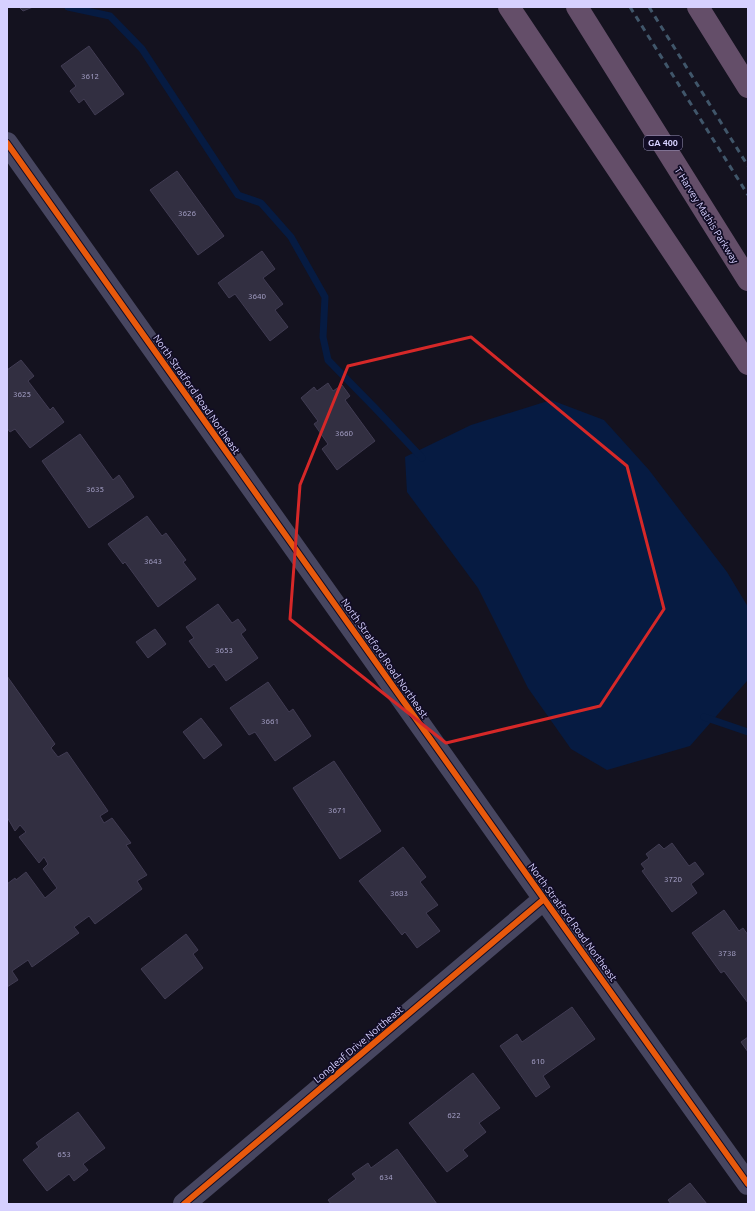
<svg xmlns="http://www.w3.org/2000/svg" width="755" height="1211" viewBox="0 0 755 1211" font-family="Ubuntu,sans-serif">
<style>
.water{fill:#061b42}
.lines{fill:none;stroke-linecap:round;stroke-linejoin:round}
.stream{stroke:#061b42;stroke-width:7}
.building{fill:#322f41;stroke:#413c53}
.street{stroke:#474660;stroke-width:22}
.highway{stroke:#644e69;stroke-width:22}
.rail{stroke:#40566a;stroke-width:3;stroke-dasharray:6 5;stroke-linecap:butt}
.cycleway-casing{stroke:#110c25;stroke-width:8}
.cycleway{stroke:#e8590c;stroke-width:6}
.marked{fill:none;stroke:#d62828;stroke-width:3;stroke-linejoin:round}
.labels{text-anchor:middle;stroke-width:3.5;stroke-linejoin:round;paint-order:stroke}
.number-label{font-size:8px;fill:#ada8d0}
.shield{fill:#110c25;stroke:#9b95be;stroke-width:1}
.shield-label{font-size:9px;font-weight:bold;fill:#d6d0ff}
.street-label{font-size:10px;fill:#d6d0ff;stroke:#110c25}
</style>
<rect width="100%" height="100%" fill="#14121f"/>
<path class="water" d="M 551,400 L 604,420 L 649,470 L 727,572 L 748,607 L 748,679 L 747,681 L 690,746 L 607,770 L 571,749 L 528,688 L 478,588 L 407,492 L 405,457 L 471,425 Z"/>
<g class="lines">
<path class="stream" d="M 68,7 L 110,16 L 142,49 L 238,195 L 261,203 L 291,237 L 325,297 L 323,337 L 328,360 L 375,408 L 422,458
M 704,717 L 748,732"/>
</g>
<path class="building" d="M 19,7 L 33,7 L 23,11 Z
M 89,46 L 124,94 L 95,115 L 84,99 L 79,103 L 70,91 L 76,86 L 61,66 Z
M 177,171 L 224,236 L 198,255 L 150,190 Z
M 262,251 L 275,269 L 263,278 L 283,304 L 275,310 L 288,327 L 270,341 L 235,294 L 229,298 L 218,283 Z
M 21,360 L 34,376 L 28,381 L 50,410 L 53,407 L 64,422 L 30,448 L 15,429 L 10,432 L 7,428 L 7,370 Z
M 328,383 L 333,391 L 342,385 L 350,396 L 345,400 L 375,441 L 337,470 L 322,449 L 328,444 L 314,424 L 318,421 L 301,398 L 314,387 L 317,391 Z
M 80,434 L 113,480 L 119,475 L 134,497 L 89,528 L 42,461 Z
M 147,516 L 162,536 L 166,533 L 186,560 L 183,562 L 196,579 L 158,607 L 125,562 L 123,564 L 108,544 Z
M 218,604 L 232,623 L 238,619 L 246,630 L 241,634 L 258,658 L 226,681 L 214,664 L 209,668 L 189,641 L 194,638 L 186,627 Z
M 155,629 L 166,644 L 148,658 L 136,642 Z
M 7,676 L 55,744 L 51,748 L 58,757 L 67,752 L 108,811 L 100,816 L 104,823 L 112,818 L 131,843 L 126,845 L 147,875 L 137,881 L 142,889 L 95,924 L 89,916 L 74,927 L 79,933 L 32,967 L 28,960 L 12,971 L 18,980 L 7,987 L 7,884 L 15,878 L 16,880 L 26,872 L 45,898 L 57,888 L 43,869 L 48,864 L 44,857 L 39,863 L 19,837 L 26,832 L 20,825 L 15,831 L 7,817 Z
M 268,682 L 289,712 L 293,709 L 311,736 L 275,761 L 255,732 L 249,735 L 230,708 Z
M 201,718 L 222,745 L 204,759 L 183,732 Z
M 334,761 L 381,831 L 340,859 L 293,788 Z
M 672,843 L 689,866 L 695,862 L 704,874 L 691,884 L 697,893 L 672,912 L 642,871 L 645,869 L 641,864 L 649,858 L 646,854 L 659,844 L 664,849 Z
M 403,847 L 426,877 L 420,882 L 438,905 L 426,913 L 440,931 L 417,948 L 405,932 L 402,935 L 359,881 Z
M 724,910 L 739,931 L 743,928 L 748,935 L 748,1003 L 724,971 L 721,973 L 692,933 Z
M 186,934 L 198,950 L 193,954 L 203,968 L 165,999 L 141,969 Z
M 572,1007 L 595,1039 L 543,1076 L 550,1087 L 536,1097 L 500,1046 L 517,1034 L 522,1042 Z
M 748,1037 L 748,1052 L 741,1042 Z
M 473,1073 L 500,1108 L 479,1123 L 486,1132 L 463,1150 L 468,1156 L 447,1172 L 409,1123 Z
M 78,1112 L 105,1148 L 83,1164 L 88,1170 L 74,1181 L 69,1174 L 47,1191 L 23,1160 L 39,1147 L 36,1143 Z
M 397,1149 L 437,1204 L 331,1204 L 328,1200 L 356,1179 L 352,1174 L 368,1163 L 371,1168 Z
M 690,1183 L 707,1204 L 671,1204 L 668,1200 Z"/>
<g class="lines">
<path class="street" d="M 7,143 L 544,899 L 748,1184
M 184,1204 L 544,899"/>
<path class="highway" d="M 509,7 L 748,364
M 577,7 L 748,280
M 698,7 L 748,87"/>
<path class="rail" d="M 630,7 L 748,195
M 649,7 L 748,166"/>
<g class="cycleway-casing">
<path id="cycleway" d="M 7,143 L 544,899 L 748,1184
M 184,1204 L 544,899"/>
</g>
<use href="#cycleway" class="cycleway"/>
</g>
<path class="marked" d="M 471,337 L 627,466 L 664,609 L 600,706 L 446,743 L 290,619 L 300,485 L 348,366 Z"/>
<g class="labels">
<g class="number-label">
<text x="90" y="79">3612</text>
<text x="187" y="216">3626</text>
<text x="257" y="299">3640</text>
<text x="22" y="397">3625</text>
<text x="344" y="436">3660</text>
<text x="95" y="492">3635</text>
<text x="153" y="564">3643</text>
<text x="224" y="653">3653</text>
<text x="270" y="724">3661</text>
<text x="337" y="813">3671</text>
<text x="673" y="882">3720</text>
<text x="399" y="896">3683</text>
<text x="727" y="956">3738</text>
<text x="538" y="1064">610</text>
<text x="454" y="1118">622</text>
<text x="64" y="1157">653</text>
<text x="386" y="1180">634</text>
</g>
<rect class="shield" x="644" y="136" width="38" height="14" rx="3"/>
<g class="shield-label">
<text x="663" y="146">GA 400</text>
</g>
<g class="street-label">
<text transform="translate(707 215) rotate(58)" y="4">T Harvey Mathis Parkway</text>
<text transform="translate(197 394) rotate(55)" y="4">North Stratford Road Northeast</text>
<text transform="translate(385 658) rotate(55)" y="4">North Stratford Road Northeast</text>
<text transform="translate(573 922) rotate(54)" y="4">North Stratford Road Northeast</text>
<text transform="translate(358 1044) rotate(-40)" y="4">Longleaf Drive Northeast</text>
</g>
</g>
<rect width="755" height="1211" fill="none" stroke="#d6d0ff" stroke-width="16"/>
</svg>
